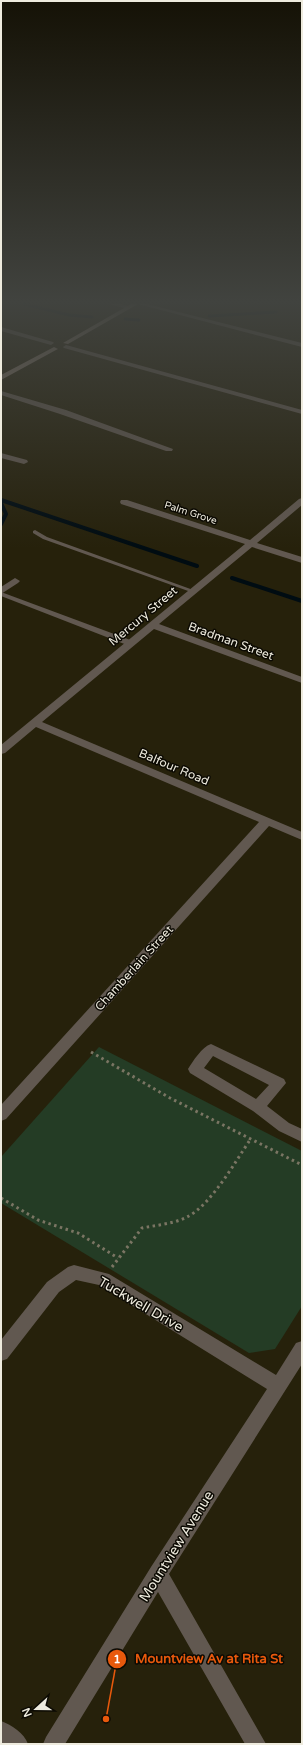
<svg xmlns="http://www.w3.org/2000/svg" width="303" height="1745" viewBox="0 0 303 1745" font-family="'Varela Round',sans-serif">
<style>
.green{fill:#243c25}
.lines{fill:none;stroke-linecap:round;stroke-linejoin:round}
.stream-far1{stroke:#000c12;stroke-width:3}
.stream{stroke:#000c12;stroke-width:4}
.path{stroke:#7a7563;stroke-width:3;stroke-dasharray:2.5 3.5;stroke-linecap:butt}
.lane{fill:#615850;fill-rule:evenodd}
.street{fill:#615850;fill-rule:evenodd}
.secondary{fill:#85776b;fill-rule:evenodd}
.labels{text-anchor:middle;stroke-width:3;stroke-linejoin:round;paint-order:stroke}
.far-street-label{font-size:10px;fill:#eeebde;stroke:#0c0a03}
.street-label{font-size:12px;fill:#eeebde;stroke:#0c0a03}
.near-street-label{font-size:14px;fill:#eeebde;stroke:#0c0a03}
.leader{fill:none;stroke:#e8590c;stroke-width:1.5}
.callout-dot{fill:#e8590c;stroke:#0c0a03;stroke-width:1.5}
.mark-label{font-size:12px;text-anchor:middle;font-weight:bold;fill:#fff}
.callout-label{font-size:13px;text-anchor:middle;font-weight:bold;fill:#e8590c;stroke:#0c0a03;stroke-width:3;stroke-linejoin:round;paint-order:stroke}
</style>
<rect width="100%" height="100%" fill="#26210b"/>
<path class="green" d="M 99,1047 L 302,1151 L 302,1306 L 275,1349 L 249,1353 L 1,1203 L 1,1157 Z"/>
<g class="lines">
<path class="stream-far1" d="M 24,304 L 69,315 L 92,317
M 209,316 L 276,312
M 125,319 L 139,320"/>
<path class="stream" d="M 1,500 L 197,566
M 1,503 L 6,514 L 1,524
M 232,578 L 302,601"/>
<path class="path" d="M 91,1052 L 170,1098 L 302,1165
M 1,1198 L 38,1220 L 78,1233 L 118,1258
M 112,1267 L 142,1228 C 157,1225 173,1224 187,1217 C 211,1205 235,1162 250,1140"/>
<path class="lane" d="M 35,530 L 47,537 L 196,591 L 193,593 L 191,592 L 43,539 L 33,533 L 33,531 Z
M 1,592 L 133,641 L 134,643 L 133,645 L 127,645 L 1,596 Z"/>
<path class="street" d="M 109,304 L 121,304 L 131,307 L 128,309 Z
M 138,304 L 147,304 L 302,343 L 302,347 Z
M 1,327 L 53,342 L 54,343 L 51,345 L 1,331 Z
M 66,345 L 302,410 L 302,414 L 64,348 L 63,347 Z
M 1,391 L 66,410 L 173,449 L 172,451 L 166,451 L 60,414 L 1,395 Z
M 1,453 L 27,460 L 28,462 L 24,464 L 1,458 Z
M 302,498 L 302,505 L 257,543 L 302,557 L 302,563 L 252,547 L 159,624 L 302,677 L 302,683 L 154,629 L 42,722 L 302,832 L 302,840 L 269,826 L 6,1119 L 1,1121 L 1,1105 L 259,822 L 36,727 L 5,753 L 1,754 L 1,745 L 245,544 L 121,504 L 120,502 L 121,500 L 127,500 L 250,540 L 299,499 Z
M 15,578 L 20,581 L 18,583 L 1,594 L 1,587 Z
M 211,1044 L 284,1079 L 286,1083 L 267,1106 L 289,1123 L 302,1129 L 302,1142 L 279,1131 L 253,1111 L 190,1073 L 188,1069 C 193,1061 202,1047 211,1044 ZM 213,1056 L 269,1085 L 256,1099 L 204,1068 Z
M 74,1265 L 109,1274 L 276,1375 L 296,1343 L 302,1341 L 302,1364 L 169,1574 L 266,1744 L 245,1744 L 158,1592 L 65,1744 L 43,1744 L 46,1737 L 151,1567 L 267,1389 L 99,1285 L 76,1280 L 59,1292 L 7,1359 L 1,1361 L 1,1340 L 47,1282 L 68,1267 Z
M 1,1721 C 12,1725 24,1733 28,1744 L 1,1744 Z"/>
<path class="secondary" d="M 131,304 L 138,304 L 68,344 L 63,343 Z
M 54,347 L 58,349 L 56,350 L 1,380 L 1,375 Z"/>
</g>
<linearGradient id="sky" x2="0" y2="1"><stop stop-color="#151206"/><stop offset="0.55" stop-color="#41433f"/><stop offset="1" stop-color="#41433f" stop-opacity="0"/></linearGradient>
<rect width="303" height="548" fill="url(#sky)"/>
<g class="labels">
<g class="far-street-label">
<text transform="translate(191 512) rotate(18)" y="4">Palm Grove</text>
</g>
<g class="street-label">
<text transform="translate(143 616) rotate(-40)" y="4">Mercury Street</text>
<text transform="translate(231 641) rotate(20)" y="4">Bradman Street</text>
<text transform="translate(174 767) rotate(23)" y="4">Balfour Road</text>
<text transform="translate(134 968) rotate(-48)" y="4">Chamberlain Street</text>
</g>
<g class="near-street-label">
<text transform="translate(141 1304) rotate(30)" y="5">Tuckwell Drive</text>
<text transform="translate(176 1546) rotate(-58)" y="5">Mountview Avenue</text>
</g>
</g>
<path class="leader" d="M106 1719L117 1659"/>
<g class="callout-dot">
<circle cx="106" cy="1719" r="4"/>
<circle cx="117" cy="1659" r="10"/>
</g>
<g class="mark-label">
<text x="117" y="1663">1</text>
</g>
<g class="callout-label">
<text x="209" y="1663">Mountview Av at Rita St</text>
</g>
<rect width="303" height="1745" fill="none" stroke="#eeebde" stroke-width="4"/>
<g transform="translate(36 1709) rotate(249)" stroke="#0c0a03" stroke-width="3" paint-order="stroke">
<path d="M0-3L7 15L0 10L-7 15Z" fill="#eeebde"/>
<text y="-6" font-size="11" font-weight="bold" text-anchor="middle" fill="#eeebde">N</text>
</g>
</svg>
